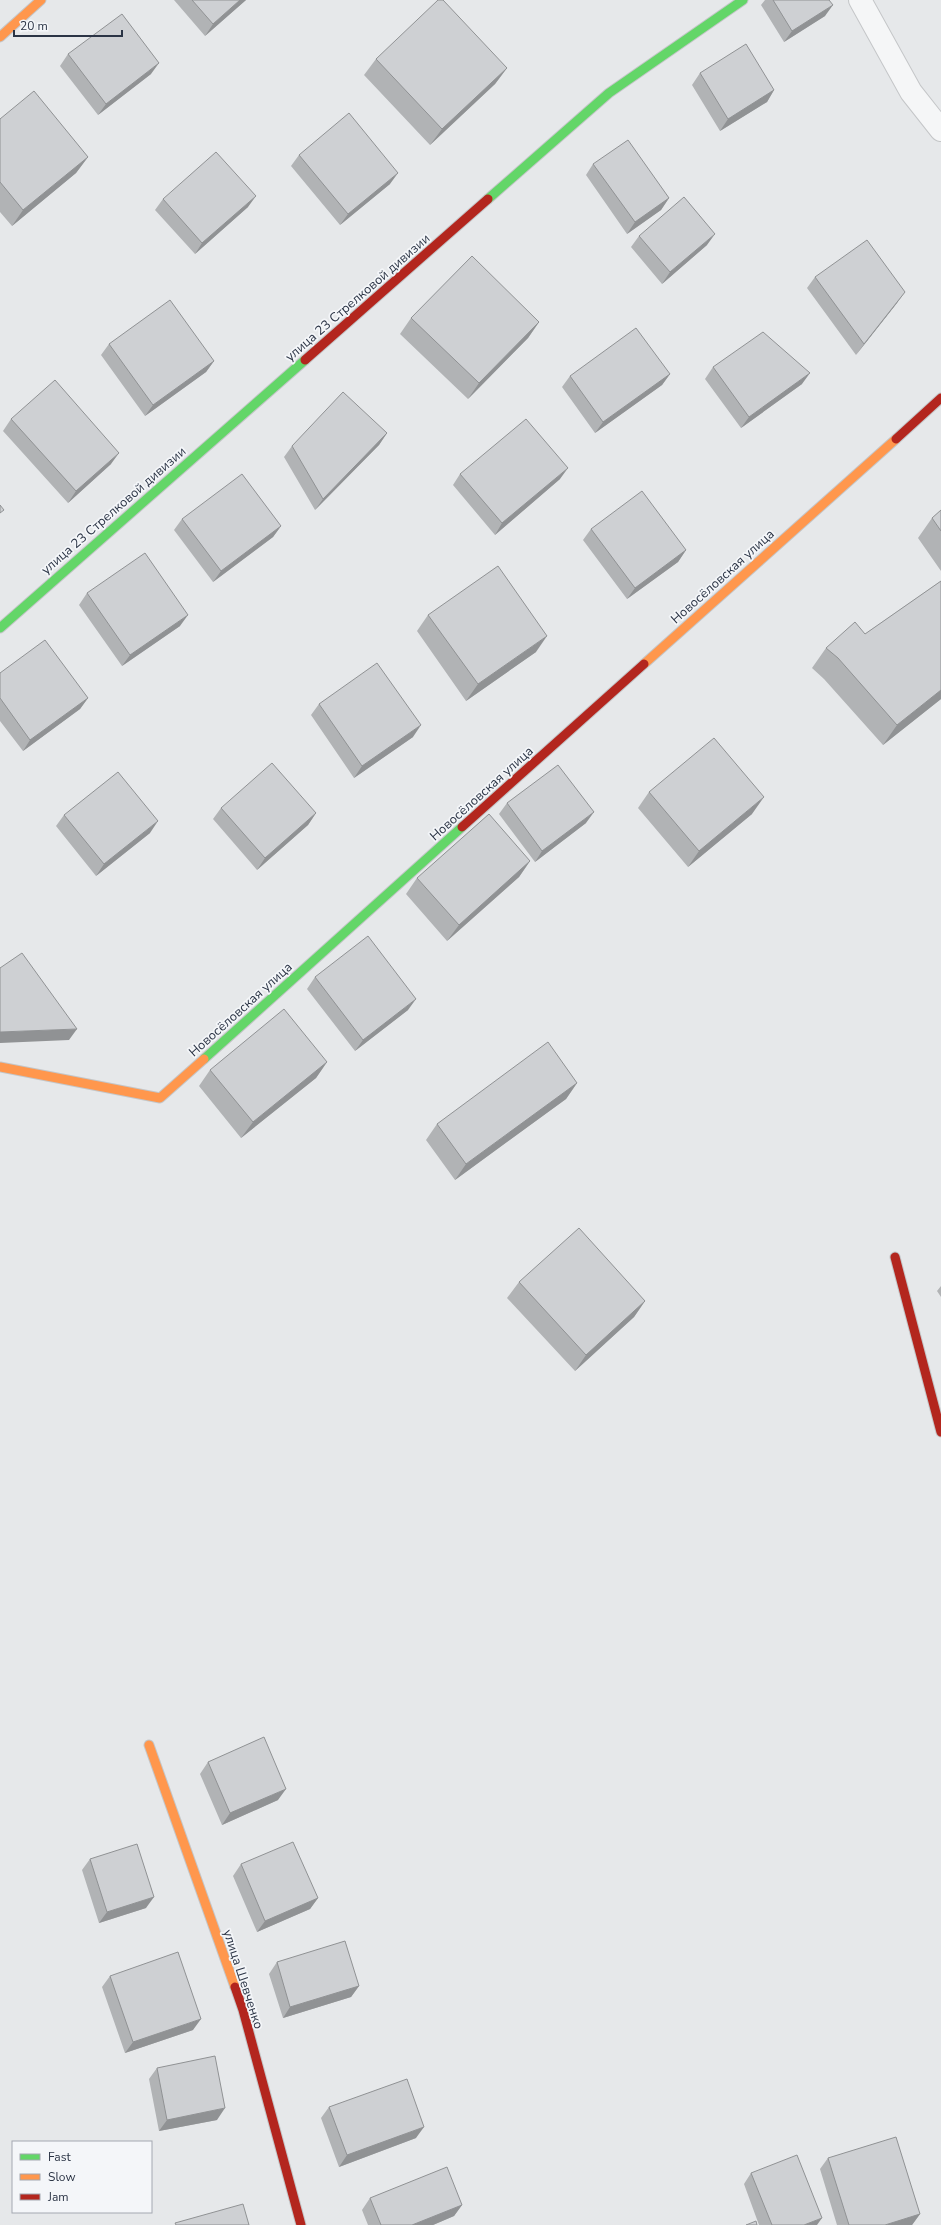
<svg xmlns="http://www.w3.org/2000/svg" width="941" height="2225" viewBox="0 0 941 2225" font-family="'Nunito Sans',sans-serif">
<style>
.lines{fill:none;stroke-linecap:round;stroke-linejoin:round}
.street-casing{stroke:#c4c6c8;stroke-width:24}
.fast-casing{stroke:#c4c6c8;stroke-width:11}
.slow-casing{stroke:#c4c6c8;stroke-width:11}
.jam-casing{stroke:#c4c6c8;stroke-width:11}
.street{stroke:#f5f6f7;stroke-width:22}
.fast{stroke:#63d668;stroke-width:9}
.slow{stroke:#ff974d;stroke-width:9}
.jam{stroke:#b3261e;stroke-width:9}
.wall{fill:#b1b3b5}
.shaded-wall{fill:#909294}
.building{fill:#ced0d3;stroke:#909294}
.labels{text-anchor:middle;stroke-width:3.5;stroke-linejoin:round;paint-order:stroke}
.street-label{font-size:13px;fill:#2b3445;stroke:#f4f6f9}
</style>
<rect width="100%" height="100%" fill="#e6e8ea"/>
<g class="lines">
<g class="street-casing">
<path id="street" d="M 860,0 L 911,92 L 941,130"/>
</g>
<g class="fast-casing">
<path id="fast" d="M 488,199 L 609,93 L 743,0
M 0,628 L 305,360
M 204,1059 L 462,827"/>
</g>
<g class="slow-casing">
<path id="slow" d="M 0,37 L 41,0
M 644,664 L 896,439
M 0,1067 L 160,1098 L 204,1059
M 149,1745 L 235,1987"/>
</g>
<g class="jam-casing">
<path id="jam" d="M 305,360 L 488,199
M 896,439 L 941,398
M 462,827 L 644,664
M 895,1257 L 941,1432
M 235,1987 L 243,2010 L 301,2225"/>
</g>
<use href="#street" class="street"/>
<use href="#fast" class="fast"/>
<use href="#slow" class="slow"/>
<use href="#jam" class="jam"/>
</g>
<path class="wall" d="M 174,0 L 246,0 L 205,36 Z
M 765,0 L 829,0 L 825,16 L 784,42 L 761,5 Z
M 68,54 L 151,74 L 98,115 L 60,66 Z
M 376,59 L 507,68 L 495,84 L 430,145 L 364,75 Z
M 700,73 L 774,90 L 767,102 L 720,131 L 692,85 Z
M 0,119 L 88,157 L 76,173 L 12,226 L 0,212 Z
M 299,155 L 390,184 L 340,225 L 291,166 Z
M 593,164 L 669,198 L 661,210 L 627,234 L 586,175 Z
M 163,199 L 248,207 L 195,254 L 155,210 Z
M 639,236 L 707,245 L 662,284 L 631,247 Z
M 815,277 L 897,303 L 856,355 L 807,288 Z
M 411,318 L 539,322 L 528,338 L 468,399 L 400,334 Z
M 109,344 L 214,361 L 206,372 L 145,416 L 101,355 Z
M 713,367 L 802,384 L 741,428 L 705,379 Z
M 670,374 L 662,385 L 595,433 L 562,387 L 570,376 Z
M 11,419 L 111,464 L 68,503 L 3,431 Z
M 387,433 L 379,445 L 315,510 L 284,457 L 292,446 Z
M 460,474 L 560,479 L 495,535 L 453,485 Z
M 941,510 L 941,571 L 918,538 L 932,518 Z
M 182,519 L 281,526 L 273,537 L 213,582 L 174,530 Z
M 591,529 L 686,550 L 678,562 L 627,599 L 583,540 Z
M 941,581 L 941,699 L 883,745 L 824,679 L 812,668 L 826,648 L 865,634 Z
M 87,593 L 180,626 L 122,666 L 79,605 Z
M 428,615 L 536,652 L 466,701 L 417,631 Z
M 0,673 L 88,698 L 80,709 L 23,751 L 0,721 Z
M 319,704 L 413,737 L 354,778 L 311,715 Z
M 649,792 L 752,814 L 688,867 L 638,808 Z
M 507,803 L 586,823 L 535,862 L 499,814 Z
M 221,808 L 316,813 L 308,825 L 257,870 L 213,819 Z
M 64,815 L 150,833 L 96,876 L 56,826 Z
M 530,861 L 519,877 L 447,941 L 406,894 L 417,878 Z
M 315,977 L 408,1010 L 355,1051 L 307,989 Z
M 327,1062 L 316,1078 L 241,1138 L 199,1086 L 210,1070 Z
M 577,1083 L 566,1099 L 455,1180 L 426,1140 L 437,1124 Z
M 519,1282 L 645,1301 L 634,1317 L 575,1371 L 507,1298 Z
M 941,1286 L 941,1297 L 937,1291 Z
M 208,1762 L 278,1800 L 222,1825 L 200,1774 Z
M 90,1859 L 146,1908 L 99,1923 L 82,1870 Z
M 241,1864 L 318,1898 L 310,1909 L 257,1932 L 233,1876 Z
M 277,1962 L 359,1986 L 351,1997 L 283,2018 L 269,1974 Z
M 110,1976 L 193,2030 L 125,2053 L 102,1987 Z
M 157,2068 L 217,2120 L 159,2131 L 149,2079 Z
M 329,2107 L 416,2138 L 339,2167 L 321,2118 Z
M 828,2158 L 920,2214 L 912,2225 L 837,2225 L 820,2169 Z
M 751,2173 L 817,2225 L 759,2225 L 744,2184 Z
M 370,2198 L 462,2205 L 454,2216 L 433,2225 L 368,2225 L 362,2210 Z"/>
<path class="shaded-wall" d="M 240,0 L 246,0 L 205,36 L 213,24 Z
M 833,5 L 825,16 L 784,42 L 792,31 Z
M 159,63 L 151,74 L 98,115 L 106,104 Z
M 507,68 L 495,84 L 430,145 L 442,129 Z
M 774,90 L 767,102 L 720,131 L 728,119 Z
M 88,157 L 76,173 L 12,226 L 23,210 Z
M 398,173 L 390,184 L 340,225 L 348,214 Z
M 256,196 L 248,207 L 195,254 L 202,243 Z
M 669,198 L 661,210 L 627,234 L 635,222 Z
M 715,234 L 707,245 L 662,284 L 670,272 Z
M 905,292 L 897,303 L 856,355 L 864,344 Z
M 539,322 L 528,338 L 468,399 L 479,383 Z
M 214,361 L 206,372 L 145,416 L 153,405 Z
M 810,373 L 802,384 L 741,428 L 749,417 Z
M 670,374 L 662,385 L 595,433 L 603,422 Z
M 387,433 L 379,445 L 315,510 L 323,499 Z
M 119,453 L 111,464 L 68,503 L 76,491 Z
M 568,468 L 560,479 L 495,535 L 502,523 Z
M 281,526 L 273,537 L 213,582 L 221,571 Z
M 686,550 L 678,562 L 627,599 L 635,588 Z
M 188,615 L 180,626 L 122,666 L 130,655 Z
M 547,636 L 536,652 L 466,701 L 478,684 Z
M 941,690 L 941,699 L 883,745 L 897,725 Z
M 88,698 L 80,709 L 23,751 L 30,740 Z
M 421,725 L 413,737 L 354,778 L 362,766 Z
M 764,797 L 752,814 L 688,867 L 699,851 Z
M 594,812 L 586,823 L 535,862 L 542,851 Z
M 316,813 L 308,825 L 257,870 L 265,858 Z
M 158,821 L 150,833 L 96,876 L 104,864 Z
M 530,861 L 519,877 L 447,941 L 459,925 Z
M 416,999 L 408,1010 L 355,1051 L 363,1040 Z
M 77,1029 L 69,1040 L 0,1043 L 0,1032 Z
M 327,1062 L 316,1078 L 241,1138 L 253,1122 Z
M 577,1083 L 566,1099 L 455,1180 L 466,1164 Z
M 645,1301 L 634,1317 L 575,1371 L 586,1355 Z
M 286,1789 L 278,1800 L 222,1825 L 230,1813 Z
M 154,1897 L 146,1908 L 99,1923 L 107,1912 Z
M 318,1898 L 310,1909 L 257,1932 L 265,1921 Z
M 359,1986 L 351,1997 L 283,2018 L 290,2007 Z
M 201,2019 L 193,2030 L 125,2053 L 133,2042 Z
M 225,2108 L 217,2120 L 159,2131 L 167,2120 Z
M 424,2127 L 416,2138 L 339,2167 L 347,2155 Z
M 462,2205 L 454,2216 L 433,2225 L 412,2225 Z
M 920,2214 L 912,2225 L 885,2225 Z
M 822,2218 L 817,2225 L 804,2225 Z"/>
<path class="building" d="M 192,0 L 240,0 L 213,24 Z
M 438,0 L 443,0 L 507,68 L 442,129 L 376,59 Z
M 773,0 L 829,0 L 833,5 L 792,31 Z
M 122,14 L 159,63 L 106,104 L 68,54 Z
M 746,44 L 774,90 L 728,119 L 700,73 Z
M 34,91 L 88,157 L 23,210 L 0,182 L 0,119 Z
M 349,113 L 398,173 L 348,214 L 299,155 Z
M 628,140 L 669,198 L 635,222 L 593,164 Z
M 216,152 L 256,196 L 202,243 L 163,199 Z
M 684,197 L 715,234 L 670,272 L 639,236 Z
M 867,240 L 905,292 L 864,344 L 815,277 Z
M 472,256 L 539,322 L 479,383 L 411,318 Z
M 170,300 L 214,361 L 153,405 L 109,344 Z
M 636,328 L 670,374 L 603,422 L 570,376 Z
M 763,332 L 810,373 L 749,417 L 713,367 Z
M 55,380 L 119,453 L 76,491 L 11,419 Z
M 343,392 L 387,433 L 323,499 L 292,446 Z
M 526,419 L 568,468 L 502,523 L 460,474 Z
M 242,474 L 281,526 L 221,571 L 182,519 Z
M 642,491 L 686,550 L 635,588 L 591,529 Z
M 0,505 L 4,510 L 0,513 Z
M 941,510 L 941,531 L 932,518 Z
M 145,553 L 188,615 L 130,655 L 87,593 Z
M 498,566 L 547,636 L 478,684 L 428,615 Z
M 941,581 L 941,690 L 897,725 L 838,658 L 826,648 L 855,622 L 865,634 Z
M 45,640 L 88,698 L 30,740 L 0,698 L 0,673 Z
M 377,663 L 421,725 L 362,766 L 319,704 Z
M 714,738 L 764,797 L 699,851 L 649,792 Z
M 272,763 L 316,813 L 265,858 L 221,808 Z
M 558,765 L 594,812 L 542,851 L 507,803 Z
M 118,772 L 158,821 L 104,864 L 64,815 Z
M 489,814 L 530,861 L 459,925 L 417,878 Z
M 368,936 L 416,999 L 363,1040 L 315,977 Z
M 22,953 L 77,1029 L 0,1032 L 0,968 Z
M 284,1009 L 327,1062 L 253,1122 L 210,1070 Z
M 548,1042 L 577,1083 L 466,1164 L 437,1124 Z
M 579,1228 L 645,1301 L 586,1355 L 519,1282 Z
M 264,1737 L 286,1789 L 230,1813 L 208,1762 Z
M 293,1842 L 318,1898 L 265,1921 L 241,1864 Z
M 137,1844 L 154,1897 L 107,1912 L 90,1859 Z
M 345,1941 L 359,1986 L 290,2007 L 277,1962 Z
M 178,1952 L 201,2019 L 133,2042 L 110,1976 Z
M 215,2056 L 225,2108 L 167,2120 L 157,2068 Z
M 407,2079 L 424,2127 L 347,2155 L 329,2107 Z
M 896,2137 L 920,2214 L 885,2225 L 849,2225 L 828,2158 Z
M 797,2155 L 822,2218 L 804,2225 L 772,2225 L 751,2173 Z
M 447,2167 L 462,2205 L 412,2225 L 381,2225 L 370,2198 Z
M 243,2204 L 249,2225 L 176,2225 L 175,2223 Z
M 756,2221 L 757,2225 L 746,2225 Z"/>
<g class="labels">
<g class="street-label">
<text transform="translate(357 297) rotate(-41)" y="5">улица 23 Стрелковой дивизии</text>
<text transform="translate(113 510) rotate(-41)" y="5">улица 23 Стрелковой дивизии</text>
<text transform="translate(722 576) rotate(-42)" y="5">Новосёловская улица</text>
<text transform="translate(481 793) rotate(-42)" y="5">Новосёловская улица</text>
<text transform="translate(240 1009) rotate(-42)" y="5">Новосёловская улица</text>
<text transform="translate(244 1979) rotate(72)" y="5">улица Шевченко</text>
</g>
</g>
<rect x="12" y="2141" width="140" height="72" fill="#f4f6f9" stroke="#a4a8b1"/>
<rect x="20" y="2154" width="20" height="6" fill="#63d668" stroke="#a4a8b1"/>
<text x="48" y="2161" font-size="12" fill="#2b3445">Fast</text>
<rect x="20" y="2174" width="20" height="6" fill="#ff974d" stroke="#a4a8b1"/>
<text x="48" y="2181" font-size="12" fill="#2b3445">Slow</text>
<rect x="20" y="2194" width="20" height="6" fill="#b3261e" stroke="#a4a8b1"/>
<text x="48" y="2201" font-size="12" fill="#2b3445">Jam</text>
<path d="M14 30v6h108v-6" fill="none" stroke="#2b3445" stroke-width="2"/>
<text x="20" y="30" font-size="12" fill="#2b3445" stroke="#f4f6f9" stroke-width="3" paint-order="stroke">20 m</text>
</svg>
